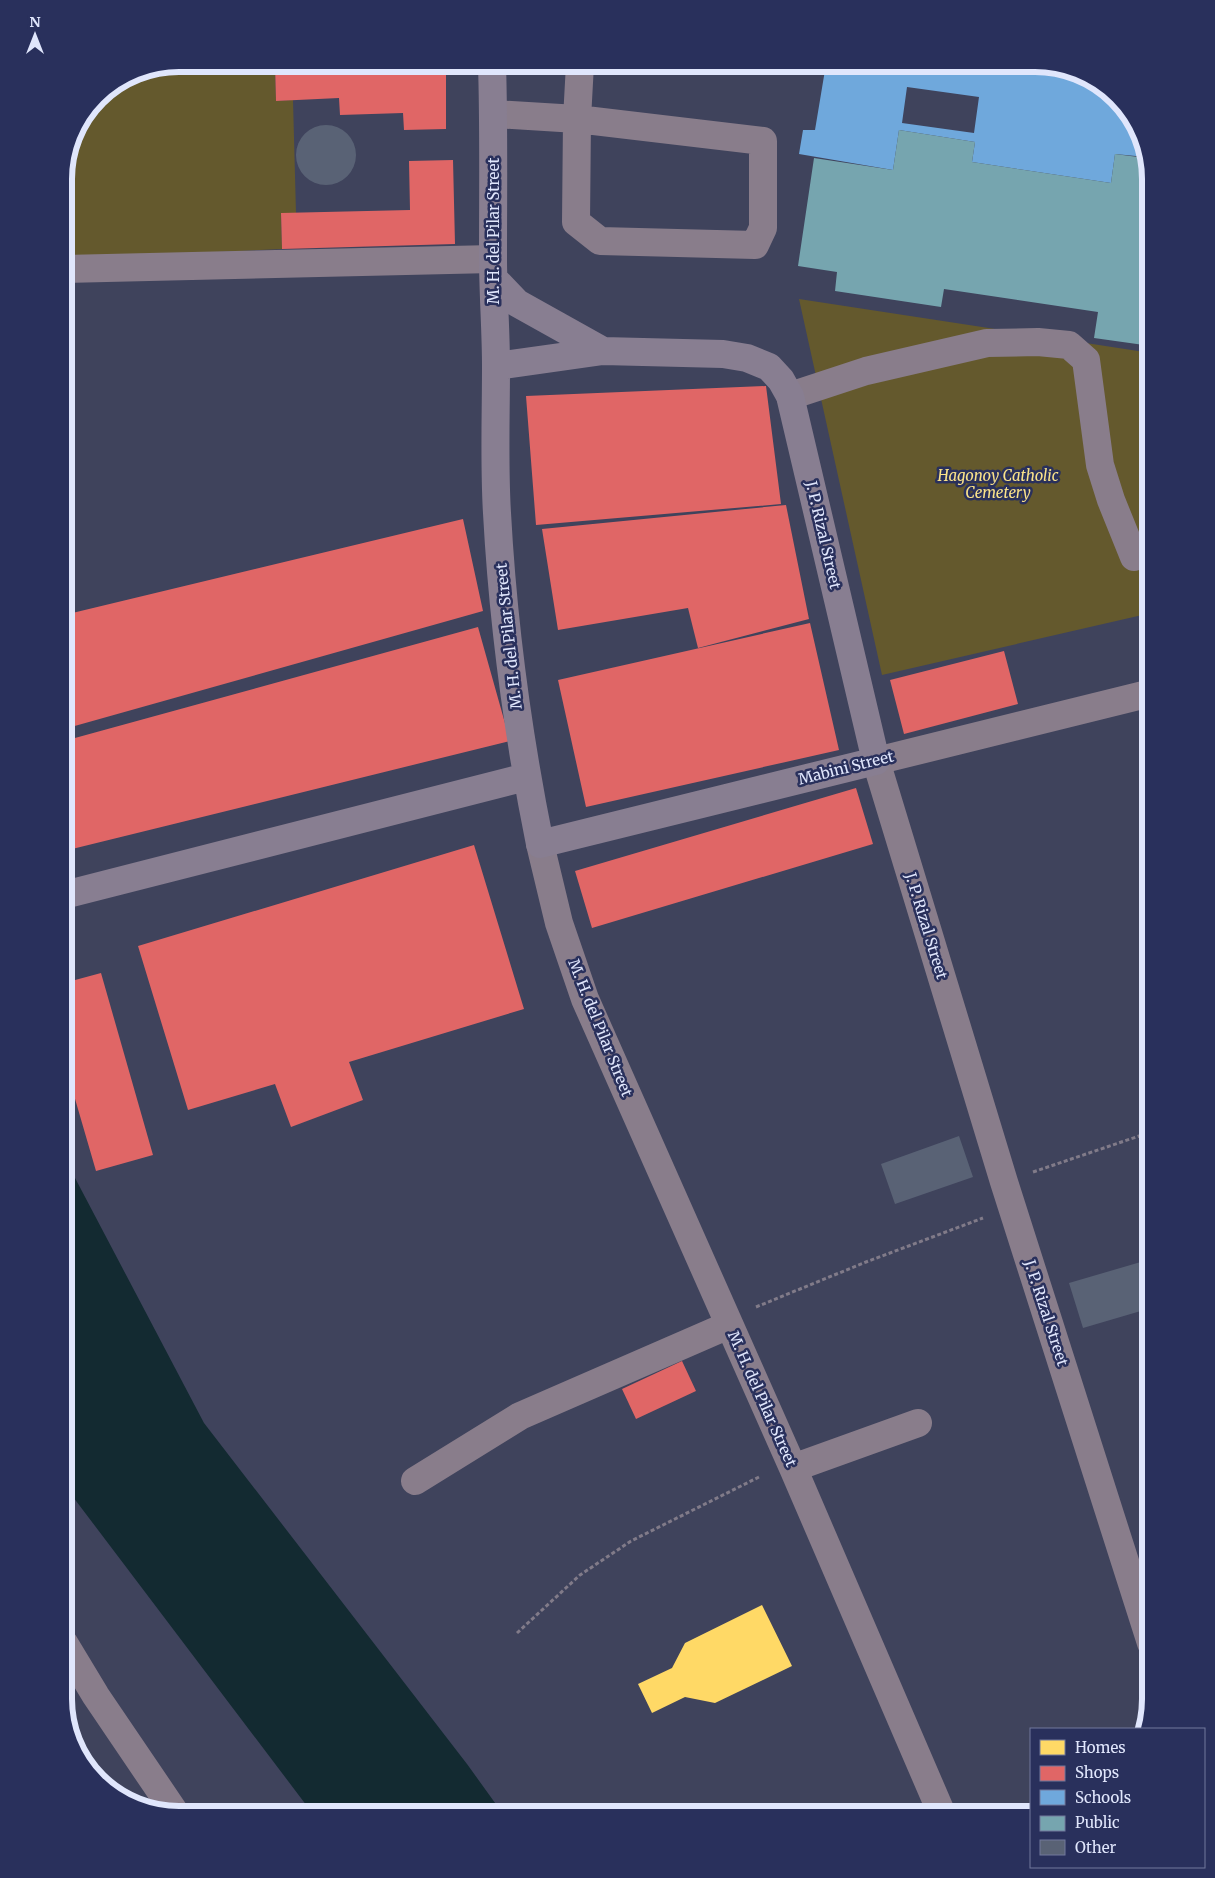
<svg xmlns="http://www.w3.org/2000/svg" width="1215" height="1878" viewBox="0 0 1215 1878" font-family="Merriweather,serif">
<style>
.green{fill:#64592d}
.water{fill:#132a31}
.homes{fill:#ffd966}
.shops{fill:#e06666}
.schools{fill:#6fa8dc;fill-rule:evenodd}
.public{fill:#76a5af}
.building{fill:#596275}
.lines{fill:none;stroke-linecap:round;stroke-linejoin:round}
.path{stroke:#817b89;stroke-width:3;stroke-dasharray:4 2.5;stroke-linecap:butt}
.minor{stroke:#897d8b;stroke-width:28}
.major{stroke:#887e91;stroke-width:28}
.labels{text-anchor:middle;stroke-width:5;stroke-linejoin:round;paint-order:stroke}
.street-label{font-size:15px;fill:#e0e6fc;stroke:#29305c}
.park-label{font-size:15px;font-style:italic;fill:#fae289;stroke:#29305c}
.rim{fill:none;stroke:#e0e6fc;stroke-width:6}
</style>
<rect width="100%" height="100%" fill="#3f435c"/>
<path class="green" d="M 275,65 L 276,101 L 293,100 L 296,213 L 281,214 L 282,249 L 64,259 L 64,172 L 73,135 L 98,97 L 135,72 L 147,70 Z
M 799,299 L 1151,353 L 1151,613 L 882,675 Z"/>
<path class="water" d="M 64,1157 L 204,1423 L 467,1764 L 503,1814 L 313,1814 L 64,1485 Z"/>
<path class="homes" d="M 762,1605 L 792,1666 L 715,1703 L 685,1697 L 652,1713 L 638,1684 L 672,1668 L 685,1643 Z"/>
<path class="shops" d="M 309,64 L 446,64 L 446,129 L 404,130 L 403,113 L 340,115 L 339,98 L 276,101 L 275,65 Z
M 453,160 L 455,244 L 282,249 L 281,213 L 410,210 L 409,161 Z
M 766,386 L 781,504 L 536,525 L 526,396 Z
M 786,505 L 809,619 L 698,648 L 688,608 L 558,630 L 542,529 Z
M 463,519 L 483,611 L 64,729 L 64,615 Z
M 810,623 L 839,750 L 586,807 L 558,680 Z
M 478,627 L 510,741 L 64,851 L 64,741 Z
M 1004,651 L 1018,704 L 904,734 L 890,680 Z
M 856,788 L 873,844 L 592,928 L 575,871 Z
M 474,845 L 524,1009 L 349,1062 L 363,1100 L 291,1127 L 275,1084 L 188,1110 L 138,946 Z
M 101,973 L 153,1155 L 96,1171 L 64,1061 L 64,983 Z
M 682,1361 L 696,1391 L 636,1419 L 622,1389 Z"/>
<path class="schools" d="M 826,64 L 1043,64 L 1100,83 L 1139,128 L 1146,157 L 1115,154 L 1111,183 L 972,162 L 975,142 L 899,130 L 893,170 L 799,154 L 803,130 L 815,130 ZM 907,87 L 979,97 L 974,133 L 902,123 Z"/>
<path class="public" d="M 899,130 L 975,142 L 972,162 L 1111,183 L 1115,154 L 1146,158 L 1151,180 L 1151,346 L 1094,338 L 1098,312 L 944,289 L 941,307 L 835,291 L 837,272 L 798,266 L 814,158 L 893,170 Z"/>
<path class="building" d="M296 155a30 30 0 1 1 60 0a30 30 0 1 1-60 0Z
M 959,1136 L 973,1177 L 895,1204 L 881,1164 Z
M 1151,1259 L 1151,1308 L 1083,1328 L 1069,1283 Z"/>
<g class="lines">
<path class="path" d="M 1033,1172 L 1151,1132
M 756,1307 L 866,1262 L 983,1218
M 517,1633 L 580,1575 L 631,1541 L 761,1476"/>
<path class="minor" d="M 494,114 L 577,119 L 580,64
M 577,119 L 763,141 L 763,228 L 755,245 L 600,241 L 576,222 Z
M 64,269 L 493,259
M 790,396 L 866,371 L 987,343 L 1038,342 L 1069,345 L 1086,360 L 1100,465 L 1111,500 L 1134,557
M 540,844 L 559,923 L 585,999 L 793,1468 L 942,1814
M 793,1468 L 918,1423
M 415,1481 L 520,1416 L 729,1325
M 64,1643 L 96,1696 L 176,1814
M 1151,1643 L 1004,1182 L 876,761 L 1151,693"/>
<path class="major" d="M 492,64 C 494,128 493,192 493,257 C 493,294 496,330 496,367 C 496,416 494,464 497,513 C 503,624 518,735 540,844 L 876,761 L 790,396 L 781,380 L 769,367 L 747,358 L 723,354 L 603,351 L 496,366
M 494,279 L 517,303 L 603,351
M 64,895 L 526,777"/>
</g>
<g class="labels">
<g class="street-label">
<text transform="translate(494 231) rotate(-90)" y="5">M. H. del Pilar Street</text>
<text transform="translate(823 535) rotate(77)" y="5">J. P. Rizal Street</text>
<text transform="translate(509 636) rotate(-96)" y="5">M. H. del Pilar Street</text>
<text transform="translate(846 768) rotate(-14)" y="5">Mabini Street</text>
<text transform="translate(926 926) rotate(73)" y="5">J. P. Rizal Street</text>
<text transform="translate(600 1028) rotate(68)" y="5">M. H. del Pilar Street</text>
<text transform="translate(1046 1313) rotate(72)" y="5">J. P. Rizal Street</text>
<text transform="translate(762 1399) rotate(66)" y="5">M. H. del Pilar Street</text>
</g>
<g class="park-label">
<text x="998" y="481">Hagonoy Catholic<tspan x="998" dy="17">Cemetery</tspan></text>
</g>
</g>
<path d="M0 0H1215V1878H0ZM179 72H1035A107 107 0 0 1 1142 179V1699A107 107 0 0 1 1035 1806H179A107 107 0 0 1 72 1699V179A107 107 0 0 1 179 72Z" fill="#29305c" fill-rule="evenodd"/>
<path class="rim" d="M179 72H1035A107 107 0 0 1 1142 179V1699A107 107 0 0 1 1035 1806H179A107 107 0 0 1 72 1699V179A107 107 0 0 1 179 72Z"/>
<rect x="1030" y="1728" width="175" height="140" fill="#29305c" stroke="#72799c"/>
<rect x="1040" y="1740" width="25" height="15" fill="#ffd966" stroke="#72799c"/>
<text x="1075" y="1753" font-size="15" fill="#e0e6fc">Homes</text>
<rect x="1040" y="1766" width="25" height="15" fill="#e06666" stroke="#72799c"/>
<text x="1075" y="1778" font-size="15" fill="#e0e6fc">Shops</text>
<rect x="1040" y="1790" width="25" height="15" fill="#6fa8dc" stroke="#72799c"/>
<text x="1075" y="1803" font-size="15" fill="#e0e6fc">Schools</text>
<rect x="1040" y="1816" width="25" height="15" fill="#76a5af" stroke="#72799c"/>
<text x="1075" y="1828" font-size="15" fill="#e0e6fc">Public</text>
<rect x="1040" y="1840" width="25" height="15" fill="#596275" stroke="#72799c"/>
<text x="1075" y="1853" font-size="15" fill="#e0e6fc">Other</text>
<g transform="translate(35 35)" stroke="#29305c" stroke-width="4" paint-order="stroke">
<path d="M0-4L9 19L0 12L-9 19Z" fill="#e0e6fc"/>
<text y="-8" font-size="14" font-weight="bold" text-anchor="middle" fill="#e0e6fc">N</text>
</g>
</svg>
